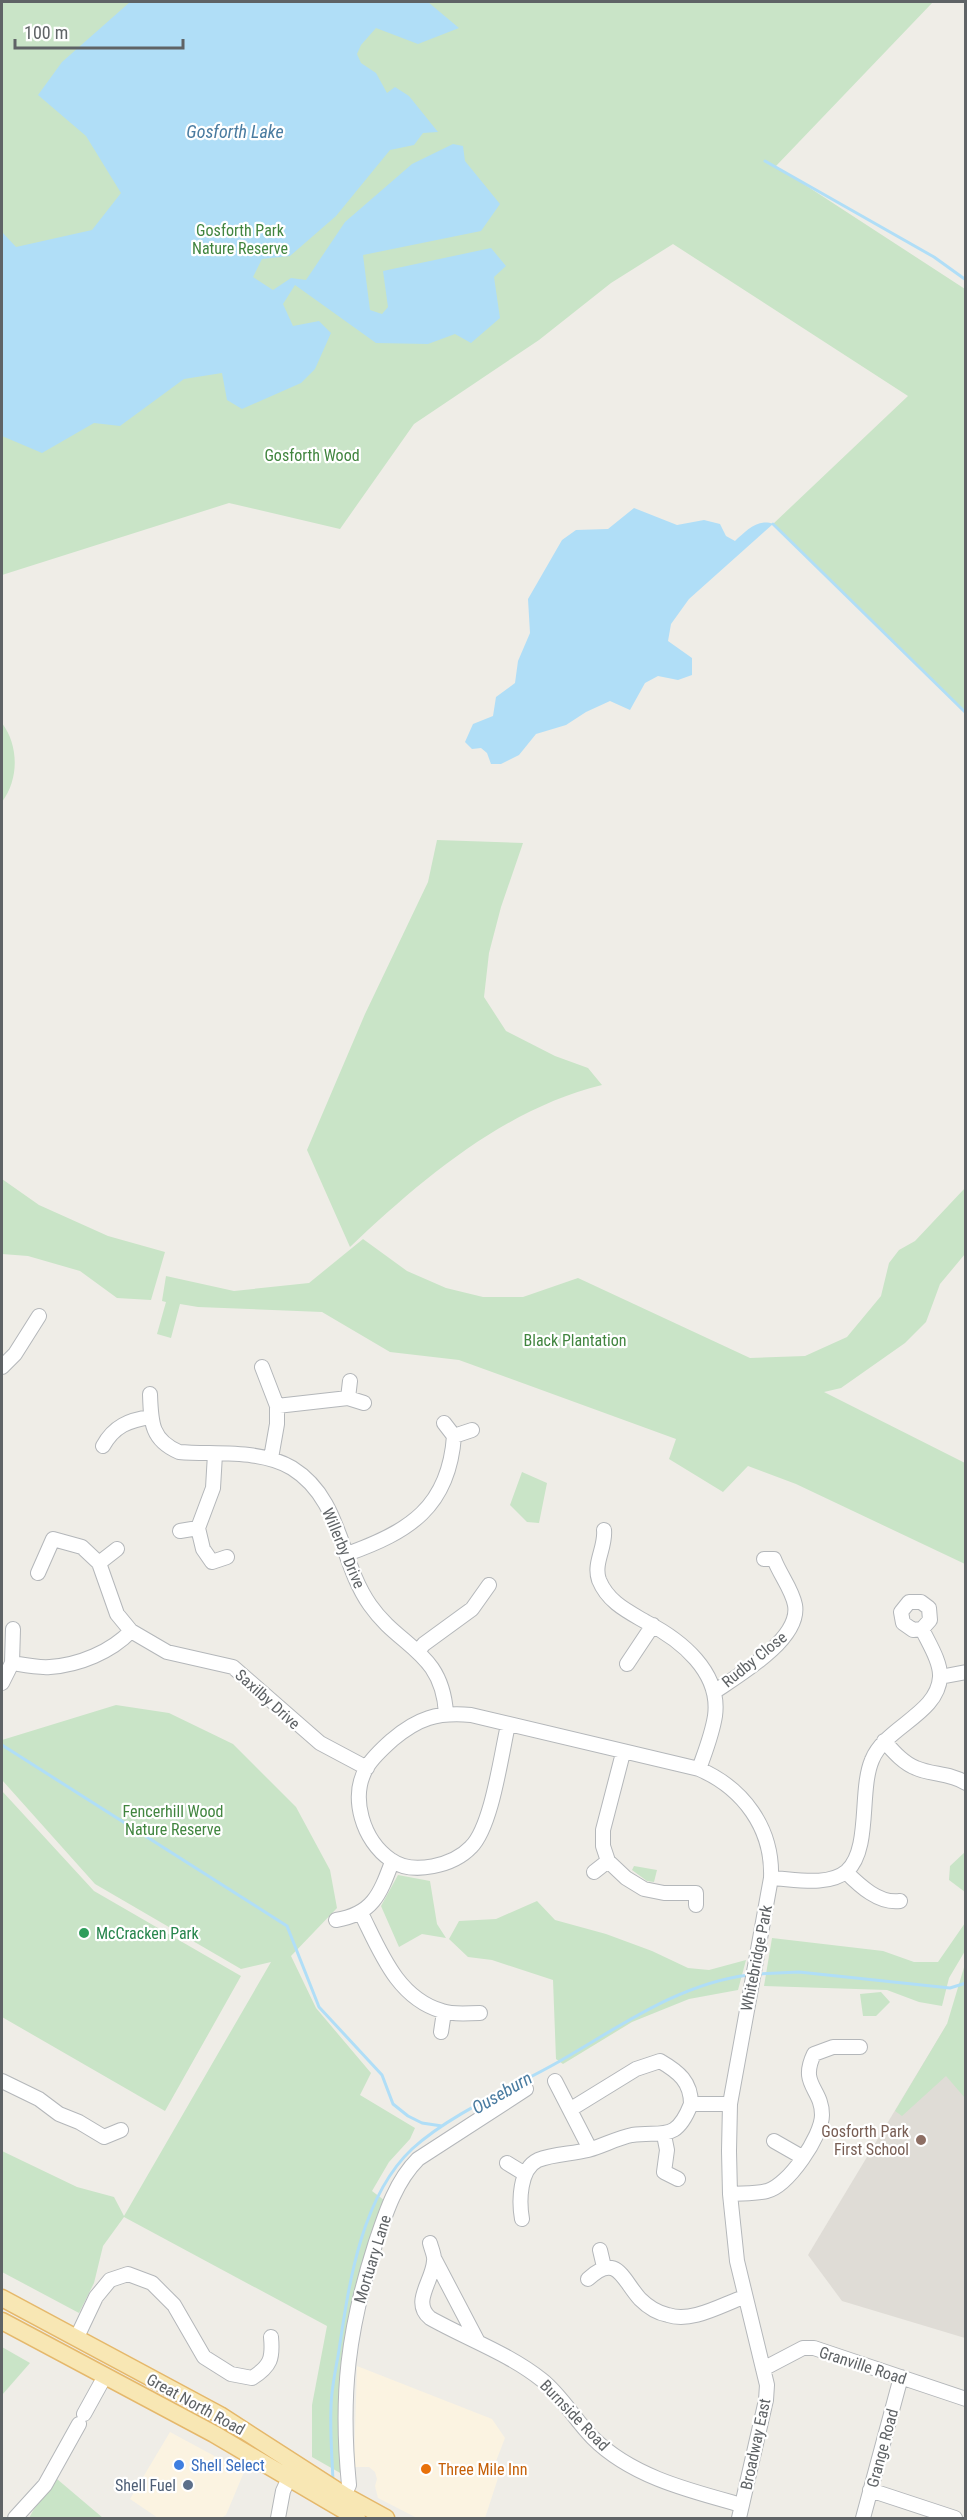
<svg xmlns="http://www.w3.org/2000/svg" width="967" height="2520" viewBox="0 0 967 2520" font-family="'Roboto Condensed',sans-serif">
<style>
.commercial{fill:#fbf3e1}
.education{fill:#dfdcd6}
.green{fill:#c9e4c7}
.water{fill:#b0def7}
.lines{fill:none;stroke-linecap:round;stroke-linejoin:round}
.stream{stroke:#b0def7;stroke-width:3}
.minor-casing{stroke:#b4b7ba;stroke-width:16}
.major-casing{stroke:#e5b86b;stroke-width:19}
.minor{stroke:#fff;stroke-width:14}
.major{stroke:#f8e7b4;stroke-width:16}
.leisure-dot{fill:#2e9e5b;stroke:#fff;stroke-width:2}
.education-dot{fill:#8d6e63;stroke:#fff;stroke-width:2}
.shop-dot{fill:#3f7fe0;stroke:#fff;stroke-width:2}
.food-dot{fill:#e8710a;stroke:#fff;stroke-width:2}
.service-dot{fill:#5c6f8a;stroke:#fff;stroke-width:2}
.labels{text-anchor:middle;stroke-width:4.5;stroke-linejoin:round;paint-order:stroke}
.park-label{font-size:16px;fill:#41853f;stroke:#fff}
.street-label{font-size:16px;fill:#5f6366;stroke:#fff}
.leisure-label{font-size:16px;fill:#27864d;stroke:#fff;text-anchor:start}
.education-label{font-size:16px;fill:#785e54;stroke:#fff;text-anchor:end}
.shop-label{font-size:16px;fill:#366cbe;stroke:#fff;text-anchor:start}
.food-label{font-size:16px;fill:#c56008;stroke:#fff;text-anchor:start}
.service-label{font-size:16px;fill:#4e5e75;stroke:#fff;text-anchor:end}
.water-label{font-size:18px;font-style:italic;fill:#497ba0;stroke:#fff}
</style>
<rect width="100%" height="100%" fill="#efede7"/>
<path class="commercial" d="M 357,2366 L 492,2419 L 505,2438 L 493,2469 L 500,2472 L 485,2518 L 417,2518 L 378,2498 L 375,2486 L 377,2479 L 375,2472 L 369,2467 L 354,2467 Z
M 170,2432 L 244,2472 L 226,2515 L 221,2518 L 158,2518 L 130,2499 Z"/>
<path class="education" d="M 947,2024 L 965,2025 L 965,2338 L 842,2301 L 808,2255 Z"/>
<path class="green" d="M 2,2 L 933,2 L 776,166 L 965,289 L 965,713 L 773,524 L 908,396 L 673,244 L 611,283 L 539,340 L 414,424 L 340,529 L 229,503 L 2,575 Z
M 2,723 C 19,746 19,779 2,802 Z
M 437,840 L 523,843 L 501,907 L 489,953 L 484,997 L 506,1031 L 555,1056 L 588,1068 L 602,1085 C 504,1109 422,1179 350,1247 L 307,1150 L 365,1014 L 428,882 Z
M 2,1179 L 39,1205 L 108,1236 L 165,1252 L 151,1300 L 117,1298 L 80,1271 L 28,1256 L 2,1254 Z
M 965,1188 L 965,1254 L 940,1284 L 926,1322 L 905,1343 L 841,1388 L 824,1392 L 965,1463 L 965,1564 L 796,1484 L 748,1466 L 723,1492 L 669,1459 L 676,1439 L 459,1360 L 390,1352 L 322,1312 L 198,1307 L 180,1304 L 171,1338 L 157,1334 L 166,1302 L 162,1301 L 166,1276 L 234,1291 L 309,1283 L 363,1239 L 407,1271 L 446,1288 L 483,1297 L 523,1297 L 578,1278 L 750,1358 L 805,1356 L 847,1337 L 881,1296 L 889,1263 L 899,1250 L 915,1241 Z
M 522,1472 L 547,1483 L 539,1523 L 527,1522 L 510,1505 Z
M 116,1705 L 169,1713 L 233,1744 L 296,1807 L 330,1870 L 337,1908 L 291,1956 L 316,2008 L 371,2073 L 360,2095 L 415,2128 L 410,2139 L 389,2162 L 372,2191 L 384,2200 C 362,2259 342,2324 339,2387 C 338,2416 340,2445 342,2474 L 312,2457 L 312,2405 L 327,2326 L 124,2217 L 103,2246 L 94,2283 L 79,2313 L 2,2272 L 2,2151 L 77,2187 L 114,2197 L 124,2216 L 271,1962 L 241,1969 L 95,1884 L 2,1780 L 2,1740 Z
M 2,1791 L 94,1891 L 241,1976 L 165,2111 L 2,2017 Z
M 965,1852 L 965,1892 L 949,1880 L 950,1866 Z
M 634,1866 L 657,1870 L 654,1882 L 647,1881 L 632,1870 Z
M 398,1875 L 430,1881 L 437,1924 L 446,1938 L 422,1934 L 399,1947 L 381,1906 Z
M 537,1901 L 555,1920 L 606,1934 L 652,1951 L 688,1968 L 709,1970 L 746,1960 L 738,1990 L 689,1999 L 632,2022 L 563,2064 L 556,2059 L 553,1980 L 492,1960 L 468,1957 L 449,1939 L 459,1921 L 496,1919 Z
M 965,1923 L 965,1951 L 949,1978 L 942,2006 L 919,2002 L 887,1990 L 764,1986 L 772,1938 L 883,1951 L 914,1962 L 938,1962 Z
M 965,1964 L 965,2098 L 946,2076 L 902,2116 L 895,2111 L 947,2024 Z
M 881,1992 L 890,2002 L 876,2016 L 863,2016 L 860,1994 Z
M 2,2347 L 30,2363 L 2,2395 Z
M 57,2479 L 103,2518 L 29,2518 L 34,2509 Z"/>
<path class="water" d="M 130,2 L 428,2 L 459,28 L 418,44 L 376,28 L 361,45 L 357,54 L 361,63 L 376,73 L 387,93 L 395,87 L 409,96 L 438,132 L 423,133 L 414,145 L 390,150 L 336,216 L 290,256 L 262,259 L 253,277 L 273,290 L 291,278 L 306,280 L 345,222 L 412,164 L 453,144 L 463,146 L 465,161 L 500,204 L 481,231 L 363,255 L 370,310 L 382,314 L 388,307 L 383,271 L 491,248 L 506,266 L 494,277 L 500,318 L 471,343 L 455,334 L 428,344 L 376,343 L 295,285 L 283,304 L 293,326 L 319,321 L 331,333 L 315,369 L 301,383 L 242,409 L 227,400 L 222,373 L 184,379 L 120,426 L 94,423 L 42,453 L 2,436 L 2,232 L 16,247 L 92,230 L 121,193 L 86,136 L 38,95 L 62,62 Z
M 634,508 L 677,525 L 704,520 L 720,524 L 726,536 L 735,541 C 745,532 758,518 773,524 L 689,599 L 671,624 L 668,641 L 692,658 L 692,675 L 678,680 L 658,676 L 645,683 L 630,710 L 610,701 L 586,712 L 566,725 L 536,734 L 519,755 L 501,764 L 491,764 L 487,753 L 481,748 L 472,749 L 465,742 L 473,724 L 493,716 L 496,697 L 515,683 L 518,661 L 530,633 L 528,599 L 562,540 L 576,530 L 608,529 Z"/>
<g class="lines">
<path class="stream" d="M 765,161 L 934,257 L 966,280
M 773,524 L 966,713
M 2,1745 L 287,1926 L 319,2007 L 382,2075 L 393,2104 L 408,2116 L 422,2123 L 442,2126
M 759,1974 L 799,1972 L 950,1988 L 966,1983
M 333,2481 C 332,2457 330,2433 331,2408 C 331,2389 336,2369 339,2350 C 349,2284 361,2197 412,2149 C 453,2112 513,2088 560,2061 C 619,2027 680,1983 749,1975"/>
<g class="minor-casing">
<path id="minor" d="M 2,1367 L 15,1354 L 39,1316
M 262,1367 L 277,1406 L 277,1424 L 271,1458
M 150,1394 C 151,1422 151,1440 179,1452 C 215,1455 260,1449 292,1468 C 342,1499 339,1561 370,1605 C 400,1648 442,1651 446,1713
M 348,1398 L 364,1403
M 277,1406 L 348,1398 L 350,1381
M 454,1436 L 472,1430
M 103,1446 C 114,1426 129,1420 151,1417
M 215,1454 L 213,1488 L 198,1528 L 203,1549 L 212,1562 L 227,1557
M 604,1530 C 606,1547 593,1563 599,1580 C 608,1602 627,1611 646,1622 C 681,1640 721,1672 715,1716 C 712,1735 705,1752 699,1769
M 180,1531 L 198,1528
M 347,1554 C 409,1532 449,1507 454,1436 L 444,1423
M 99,1563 L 117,1549
M 38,1573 L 53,1539 L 82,1547 L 99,1563 L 117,1614 L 131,1631 L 167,1652 L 233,1667 L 320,1743 L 367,1768
M 418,1651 L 424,1644 L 472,1609 L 489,1585
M 12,1663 C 24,1665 38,1668 50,1667 C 79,1665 111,1652 131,1631
M 627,1664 L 653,1625
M 940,1677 L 966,1672
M 2,1683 L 12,1663 L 13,1629
M 714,1692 C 739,1675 801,1639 795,1605 C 792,1589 780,1575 774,1559 L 764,1559
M 508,1725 C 501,1755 492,1826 471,1847 C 454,1865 413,1876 391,1860 C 363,1841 349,1797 367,1767 C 373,1757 383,1748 392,1740 C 418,1718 437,1712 471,1715 L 699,1769 C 743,1788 773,1828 771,1878 L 730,2104 L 729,2151 L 730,2194 L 737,2261 L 767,2385 L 766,2400 L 739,2518
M 884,1741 C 893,1751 903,1763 916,1768 C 932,1775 950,1773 966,1783
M 623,1753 L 603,1830 L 603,1846 L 608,1861 L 626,1878 L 644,1889 L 664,1893 L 696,1893 L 696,1905
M 594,1872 L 608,1861
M 846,1872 C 860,1886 879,1904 900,1901
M 771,1878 C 794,1879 828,1887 847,1871 C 871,1849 859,1790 872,1760 C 885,1727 938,1714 940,1677 C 941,1662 928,1642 922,1629 L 913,1630 L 903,1623 L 901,1612 L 909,1602 L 921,1602 L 929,1608 L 930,1620 L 922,1629
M 361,1913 C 380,1951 397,1998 442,2011 C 453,2015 468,2013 480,2013
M 336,1920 C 373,1914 380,1894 392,1862
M 441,2032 L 444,2012
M 2,2081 L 39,2099 L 59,2114 L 79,2122 L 104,2137 L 121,2130
M 555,2081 L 590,2149
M 571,2109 L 636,2069 L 660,2061 C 679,2072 691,2082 691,2104
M 664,2135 L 667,2150 L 664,2172 L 678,2179
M 774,2141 L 802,2157
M 507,2163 L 525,2174
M 730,2194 C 742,2193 756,2194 767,2191 C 788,2186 822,2136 822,2115 C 822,2088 799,2085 814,2054 L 833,2047 L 860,2047
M 522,2219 C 519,2202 519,2169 538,2160 C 553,2154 572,2154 588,2150 C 603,2146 617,2138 632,2135 C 664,2131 676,2142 691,2104 L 730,2104
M 430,2243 C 431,2248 435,2256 434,2261 C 433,2281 411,2302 430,2318 C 467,2339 508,2353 542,2380 C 562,2396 575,2420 593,2438 C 632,2477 691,2491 742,2505
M 600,2250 L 604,2267
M 435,2260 L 478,2342
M 588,2279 C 617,2252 622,2279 640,2299 C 647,2306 658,2313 668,2315 C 692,2323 721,2305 744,2297
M 77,2337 L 96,2297 L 110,2280 L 128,2274 L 152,2283 L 174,2305 L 204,2357 L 231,2374 L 252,2378 C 271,2366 273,2358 271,2337
M 763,2369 L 803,2348 L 814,2348 L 966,2399
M 84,2414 L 105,2376
M 870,2490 L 955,2518
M 344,2495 L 349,2485 C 340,2395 348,2330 375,2245 C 385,2215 395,2182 418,2159 L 526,2089
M 15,2518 L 45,2485 L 79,2424
M 278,2518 L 283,2491 L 289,2478
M 863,2518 L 901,2377"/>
</g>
<g class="major-casing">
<path id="major" d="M 2,2298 L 220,2415 L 344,2495 L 386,2518
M 2,2321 L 214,2434 L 357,2518"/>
</g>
<use href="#minor" class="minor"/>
<use href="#major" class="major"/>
</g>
<circle class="leisure-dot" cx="84" cy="1933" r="6"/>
<circle class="education-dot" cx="921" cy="2140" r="6"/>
<circle class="shop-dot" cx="179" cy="2465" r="6"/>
<circle class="food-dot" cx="426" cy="2469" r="6"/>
<circle class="service-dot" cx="188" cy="2485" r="6"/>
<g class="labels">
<g class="park-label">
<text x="240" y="236">Gosforth Park<tspan x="240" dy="18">Nature Reserve</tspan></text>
<text x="312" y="461">Gosforth Wood</text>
<text x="575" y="1346">Black Plantation</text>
<text x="173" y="1817">Fencerhill Wood<tspan x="173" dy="18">Nature Reserve</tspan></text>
</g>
<g class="street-label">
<text transform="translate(344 1548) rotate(67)" y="6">Willerby Drive</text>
<text transform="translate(754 1659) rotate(-39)" y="6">Rudby Close</text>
<text transform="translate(268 1699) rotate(42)" y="6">Saxilby Drive</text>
<text transform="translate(756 1958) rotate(-79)" y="6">Whitebridge Park</text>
<text transform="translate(372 2259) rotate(-73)" y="6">Mortuary Lane</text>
<text transform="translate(863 2365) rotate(18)" y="6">Granville Road</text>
<text transform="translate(196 2404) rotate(29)" y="6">Great North Road</text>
<text transform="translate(575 2415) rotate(46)" y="6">Burnside Road</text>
<text transform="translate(755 2444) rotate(-78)" y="6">Broadway East</text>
<text transform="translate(882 2448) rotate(-75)" y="6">Grange Road</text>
</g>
<g class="leisure-label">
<text x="96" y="1939">McCracken Park</text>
</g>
<g class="education-label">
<text x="909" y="2137">Gosforth Park<tspan x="909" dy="18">First School</tspan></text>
</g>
<g class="shop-label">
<text x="191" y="2471">Shell Select</text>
</g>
<g class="food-label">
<text x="438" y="2475">Three Mile Inn</text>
</g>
<g class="service-label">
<text x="176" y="2491">Shell Fuel</text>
</g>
<g class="water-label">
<text x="235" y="138">Gosforth Lake</text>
<text transform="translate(502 2093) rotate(-30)" y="6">Ouseburn</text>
</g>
</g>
<rect width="967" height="2520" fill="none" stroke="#5f6366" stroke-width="6"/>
<path d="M15 39v9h168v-9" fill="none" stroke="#5f6366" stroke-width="3"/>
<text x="24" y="39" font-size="18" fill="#5f6366" stroke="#ffffff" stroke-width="4.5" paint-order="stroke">100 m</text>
</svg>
